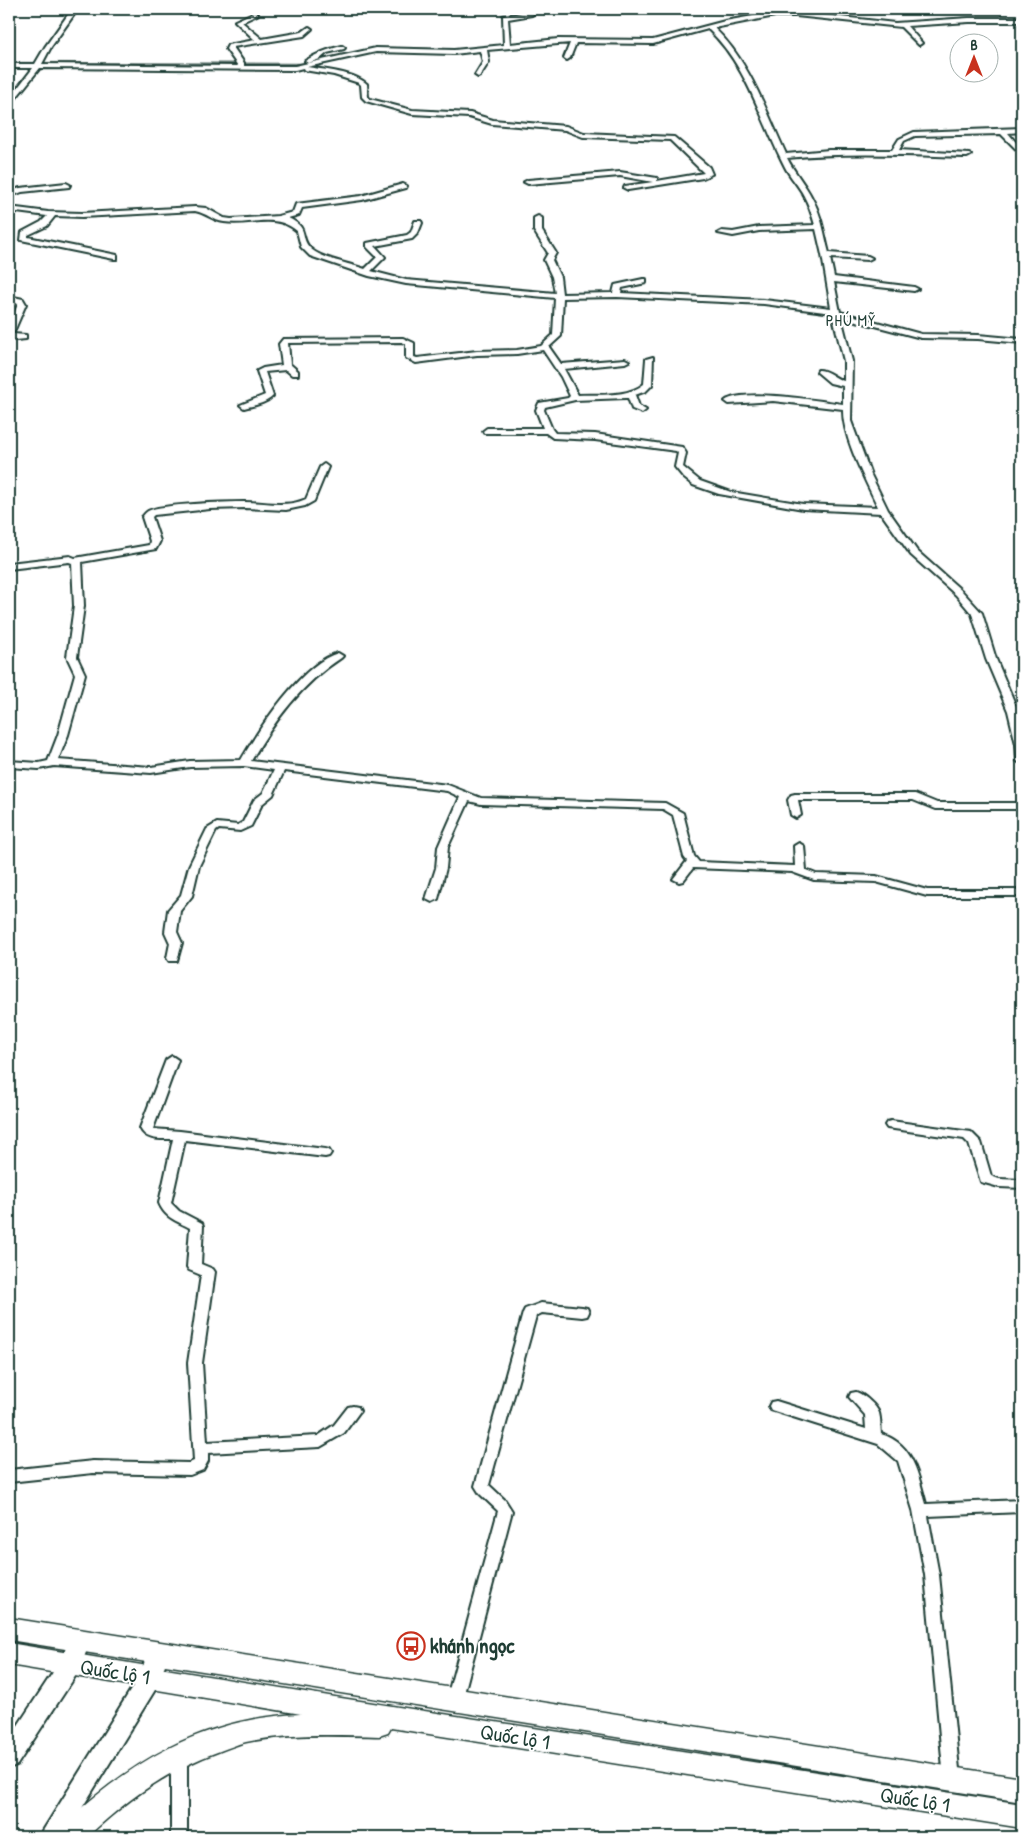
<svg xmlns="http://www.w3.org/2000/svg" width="1031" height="1846" viewBox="0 0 1031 1846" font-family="'Patrick Hand',sans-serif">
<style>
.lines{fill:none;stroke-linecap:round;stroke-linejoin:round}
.stream{stroke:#758883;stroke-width:2.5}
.minor-casing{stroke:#1f3d34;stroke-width:4}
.secondary-casing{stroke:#1f3d34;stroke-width:4}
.trunk-casing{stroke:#1f3d34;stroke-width:3}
.minor{fill:#fff;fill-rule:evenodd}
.secondary{fill:#fff;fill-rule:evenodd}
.trunk{fill:#fff;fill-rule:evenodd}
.labels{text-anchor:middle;stroke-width:4;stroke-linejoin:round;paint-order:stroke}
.far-quarter-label{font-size:16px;letter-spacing:1px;fill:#1f3d34;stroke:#fff}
.near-poi-label{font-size:21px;font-weight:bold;fill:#1f3d34;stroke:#fff;text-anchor:start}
.near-street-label{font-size:21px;fill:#1f3d34;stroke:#fff}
</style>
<rect width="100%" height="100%" fill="#fff"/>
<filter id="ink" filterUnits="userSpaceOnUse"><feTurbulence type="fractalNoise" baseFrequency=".02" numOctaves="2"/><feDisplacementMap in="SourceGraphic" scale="10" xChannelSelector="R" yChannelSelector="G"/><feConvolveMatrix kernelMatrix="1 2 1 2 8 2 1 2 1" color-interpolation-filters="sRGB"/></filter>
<g filter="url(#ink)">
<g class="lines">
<path class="stream" d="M 780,13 L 820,14 L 884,22
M 909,22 L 975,17 L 1022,17
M 553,40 L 657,39 L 686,31
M 322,60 L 378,48 L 428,49
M 9,63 L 305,64"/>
<g class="minor-casing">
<path id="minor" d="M 72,9 L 78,9 L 51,47 L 42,64 L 238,66 L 226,49 L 228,45 L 255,40 L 235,21 L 255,12 L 258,14 L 257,15 L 242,22 L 262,39 L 302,32 L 309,27 L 312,29 L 304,36 L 233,47 L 244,63 L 244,66 L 295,66 L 376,48 L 454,50 L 504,45 L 503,16 L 528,12 L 533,9 L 538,10 L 532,15 L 508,19 L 510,44 L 558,39 L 653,40 L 725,21 L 775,12 L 796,12 L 895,23 L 969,18 L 1022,18 L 1022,22 L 969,22 L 907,26 L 922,43 L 919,45 L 901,27 L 796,16 L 775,16 L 714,28 C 749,60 766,111 786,154 L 829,150 L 892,150 L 899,139 L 914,132 L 1022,128 L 1022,132 L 1008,133 L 1020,147 L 1016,149 L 1001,134 L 915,136 L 904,141 L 899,150 L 969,154 L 971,155 L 967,157 C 907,155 847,152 787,158 C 794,172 805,184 812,198 C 822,216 824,234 829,253 L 868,256 L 872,258 L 868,260 L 830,258 L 834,277 L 914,287 L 918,289 L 914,291 L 834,282 L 840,312 L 921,334 L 978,335 L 1022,339 L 1022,343 L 978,339 L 921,338 L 841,317 L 852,361 L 851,421 L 871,475 L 888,510 L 917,551 L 962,591 L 982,613 L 996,659 L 1018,711 L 1022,728 L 1022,764 L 1017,761 L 1016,744 L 1008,711 L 986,659 L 972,614 L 956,595 L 911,555 L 881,513 L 803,509 L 719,494 L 693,485 L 684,478 L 675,467 L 678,453 L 676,451 L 595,440 L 553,438 L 546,433 L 484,433 L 483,431 L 487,428 L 543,428 L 536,410 L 539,403 L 568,398 L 570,396 L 561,377 L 543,350 L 517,354 L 477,355 L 416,363 L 406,358 L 406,344 L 402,342 L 288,343 L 290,364 L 298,371 L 298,375 L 292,375 L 286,370 L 265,372 L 273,396 C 265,404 255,405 244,408 L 240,405 L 265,395 L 257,371 L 263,368 L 282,365 L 279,344 L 283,339 L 403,338 L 414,343 L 414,357 L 417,358 L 477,351 L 517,350 L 541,346 L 553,335 L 555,298 L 406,284 L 369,276 L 310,256 L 301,247 L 297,231 C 275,212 250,226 224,222 C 214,221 206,213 195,211 L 82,217 L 55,216 L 47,226 L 28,235 L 28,237 L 117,255 L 117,259 L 114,259 L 21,240 L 22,232 L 41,222 L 47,216 L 9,211 L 9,207 L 48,212 L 82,213 L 195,207 L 206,208 L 224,218 L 231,219 L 278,216 L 293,212 L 296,204 L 361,196 L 403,184 L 407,186 L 406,188 L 362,200 L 302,208 L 299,215 L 288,218 C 310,228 299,236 310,248 C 319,258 351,264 365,269 L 377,257 L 367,247 L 367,243 L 407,235 L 411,232 L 415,221 L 421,221 L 422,223 L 418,233 L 412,239 L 375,246 L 385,257 L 371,271 L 406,280 L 555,293 L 552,277 L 544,260 L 548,253 L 534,231 L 534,218 L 538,216 L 542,218 L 542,231 L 556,253 L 552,260 L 560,277 L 562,294 L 613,293 L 615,285 L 643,279 L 646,279 L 646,283 L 622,288 L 621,293 L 764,300 L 831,308 L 822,255 L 816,229 L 759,231 L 733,236 L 718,233 L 722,231 L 733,232 L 759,227 L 815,225 C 812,215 809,205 804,196 C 799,186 790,177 785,167 C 761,121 747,65 708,29 L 653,44 L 576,43 L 570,58 L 567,60 L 564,58 L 570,43 L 487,50 L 489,62 L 480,76 L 478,77 L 475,75 L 483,62 L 480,51 L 454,54 L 376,52 L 307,67 C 325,70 354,72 367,84 L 368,97 L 370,99 L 412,110 L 470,113 L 493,120 L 566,126 L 584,133 L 674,137 L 709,167 L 712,174 L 703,178 L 628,190 L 624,188 L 625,186 L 653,182 L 620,176 L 528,184 L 524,182 L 528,180 L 620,172 L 657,178 L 657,181 L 704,173 L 670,140 L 583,137 L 565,130 L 492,124 L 469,117 L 412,114 L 366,101 L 362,97 L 361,85 L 359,83 L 334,75 L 304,70 L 303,68 L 295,70 L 40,68 L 11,104 L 9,105 L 9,99 L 33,68 L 9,68 L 9,64 L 35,64 L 45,47 ZM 617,297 L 764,304 L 832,313 L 844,361 L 844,381 C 835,379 827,369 818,370 L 817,372 L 830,383 L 843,386 L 843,404 C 819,401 743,388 725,401 L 729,404 L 773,401 L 843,409 C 842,437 866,481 878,507 L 803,504 L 731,492 L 700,481 L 683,467 L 686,453 L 682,447 L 595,434 L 555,433 L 552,429 L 544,410 L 545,407 L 575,400 L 626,398 L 628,398 L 632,409 L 642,413 L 646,410 L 639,406 L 635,395 L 646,391 L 652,385 L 653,357 L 646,359 L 644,384 C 627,398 598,394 578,395 L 564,369 L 625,363 L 629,361 L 625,359 L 561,364 L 549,347 L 561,336 L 563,298 Z
M 342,46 L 345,48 L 344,49 L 327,53 L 320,59 L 308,63 L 305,61 C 316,54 328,49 342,46 Z
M 66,183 L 70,185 L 69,187 L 22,192 L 9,197 L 9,192 L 20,188 Z
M 9,296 L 23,299 L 26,304 L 13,334 L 26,335 L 26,339 L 16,340 L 9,338 L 9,326 L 18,304 L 9,300 Z
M 324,464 L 328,467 L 314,501 L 305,506 L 286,510 L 245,508 L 210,509 L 154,515 L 152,517 L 160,541 L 156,549 L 82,562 L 84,606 L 77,657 L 85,674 L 68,735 L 58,760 L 151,767 L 190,761 L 241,760 C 259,729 302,663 338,653 L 343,656 L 341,658 C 301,684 275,720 251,761 L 448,785 L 481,798 L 665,803 L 683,813 L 694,856 L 699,862 L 795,866 L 794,846 L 799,843 L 804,846 L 806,870 L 816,874 L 876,876 L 927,890 L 1022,890 L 1022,896 L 927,896 L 876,882 L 814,880 L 792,872 L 693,868 L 683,881 L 679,882 L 673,879 L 687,861 L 684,857 L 673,815 L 663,809 L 481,804 L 469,801 L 448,847 L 446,868 L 438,899 L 432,902 L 426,899 L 436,868 L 438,847 L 460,797 L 447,791 L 284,771 L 273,795 L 262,804 L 251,826 L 240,831 L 219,829 L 216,831 L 199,866 L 192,896 L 180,911 L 177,932 L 182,943 L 177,961 L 169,961 L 167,958 L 170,943 L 165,932 L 168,910 L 181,895 L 189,866 L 207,829 L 217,823 L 238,825 L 243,822 L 254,800 L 263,793 L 274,770 L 244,766 L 190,767 L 151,773 L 54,766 L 39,769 L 9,767 L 9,761 L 39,763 L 48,761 L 58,735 L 75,674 L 67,657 L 74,606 L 72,563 L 69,562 L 9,569 L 9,563 L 70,556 L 75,558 L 149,545 L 150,541 L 142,517 C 143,516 146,512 148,511 C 160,504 227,502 244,502 C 265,502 286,508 306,499 L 320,467 Z
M 795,794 L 915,794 L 937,803 L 1022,803 L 1022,809 L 935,809 L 913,800 L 798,800 L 801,815 L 796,818 L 791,815 L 788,800 L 791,795 Z
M 172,1056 L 178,1060 L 153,1129 L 180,1131 L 325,1149 L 329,1150 L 331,1153 L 329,1156 L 325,1157 L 185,1140 L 171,1203 L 179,1211 L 202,1223 L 203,1226 L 201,1264 L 213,1269 L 215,1272 L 202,1363 L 207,1442 L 318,1436 L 334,1425 L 348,1407 L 353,1406 L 358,1407 L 360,1411 L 344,1433 L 320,1447 L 208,1453 L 208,1461 L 203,1470 L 190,1475 L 93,1473 L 9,1482 L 9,1470 L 93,1461 L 189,1463 L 194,1461 L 188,1363 L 201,1275 L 189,1270 L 187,1267 L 190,1228 C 177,1221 165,1218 159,1203 L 173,1139 C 160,1139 146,1141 140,1128 L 166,1060 Z
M 891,1121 L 971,1132 L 981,1142 L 991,1176 L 999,1179 L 1022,1180 L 1022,1188 L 999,1187 L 981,1182 L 969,1144 L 964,1139 L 887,1128 L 885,1125 L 887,1122 Z
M 541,1303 L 582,1307 L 587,1308 L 589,1312 L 587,1316 L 582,1317 L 542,1313 L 536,1316 L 489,1485 L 505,1500 L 512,1511 L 462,1701 L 459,1706 L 454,1708 L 449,1706 L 446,1701 L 498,1511 L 480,1494 L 475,1486 L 523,1313 L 525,1309 Z
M 856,1392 C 863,1394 877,1406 879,1413 C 881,1420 880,1427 881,1434 C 914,1444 918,1475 926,1504 L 1022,1500 L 1022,1512 L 928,1516 L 939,1575 L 960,1779 L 958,1784 L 952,1786 L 946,1784 L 944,1779 L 925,1575 L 913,1510 L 898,1461 L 878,1444 L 771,1410 L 769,1406 L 771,1402 L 776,1401 L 866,1429 L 865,1415 L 849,1397 L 851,1393 Z
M 179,1748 L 185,1750 L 187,1755 L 187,1837 L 171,1837 L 171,1755 L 173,1750 Z"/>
</g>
<g class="secondary-casing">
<path id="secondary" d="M 80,1631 L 88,1633 L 91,1640 L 78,1672 L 17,1765 L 9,1768 L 9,1739 L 61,1660 L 72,1633 Z
M 158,1644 L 166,1646 L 169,1653 L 158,1685 L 64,1837 L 39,1837 L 140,1675 L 150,1646 Z"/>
</g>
<g class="trunk-casing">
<path id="trunk" d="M 9,1618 L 1022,1778 L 1022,1802 L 9,1640 Z
M 9,1643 L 341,1698 L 1022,1804 L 1022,1828 L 391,1728 L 388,1733 L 379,1736 C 335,1735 289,1733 246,1742 C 237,1744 229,1748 220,1751 C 169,1769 126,1800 87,1837 L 56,1837 L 59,1828 C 130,1762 202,1718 301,1714 L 9,1665 Z"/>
</g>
<use href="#minor" class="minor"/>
<use href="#secondary" class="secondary"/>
<use href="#trunk" class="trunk"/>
</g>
</g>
<defs>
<g id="bus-ring" transform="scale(1.4375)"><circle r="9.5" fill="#fff" stroke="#c8321e" stroke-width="1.5"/><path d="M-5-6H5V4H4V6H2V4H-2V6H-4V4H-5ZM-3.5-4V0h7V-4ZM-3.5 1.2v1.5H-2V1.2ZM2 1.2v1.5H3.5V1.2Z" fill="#c8321e"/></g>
</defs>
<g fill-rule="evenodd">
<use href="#bus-ring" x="411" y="1646"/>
</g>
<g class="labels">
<g class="far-quarter-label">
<text x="851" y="326">PHÚ MỸ</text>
</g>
<g class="near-poi-label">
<text x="430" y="1653">khánh ngọc</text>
</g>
<g class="near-street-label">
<text transform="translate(115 1672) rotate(9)" y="7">Quốc lộ 1</text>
<text transform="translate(515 1737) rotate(9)" y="7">Quốc lộ 1</text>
<text transform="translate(915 1800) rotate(9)" y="7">Quốc lộ 1</text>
</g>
</g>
<rect width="1031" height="1846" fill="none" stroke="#fff" stroke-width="30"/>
<rect x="15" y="15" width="1001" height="1816" fill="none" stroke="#1f3d34" stroke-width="2" filter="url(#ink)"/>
<g transform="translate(974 58)"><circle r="24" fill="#ffffff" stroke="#a5b1ae"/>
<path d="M0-4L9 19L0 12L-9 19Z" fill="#c8321e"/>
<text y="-8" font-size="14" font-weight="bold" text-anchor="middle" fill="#1f3d34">B</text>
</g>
</svg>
